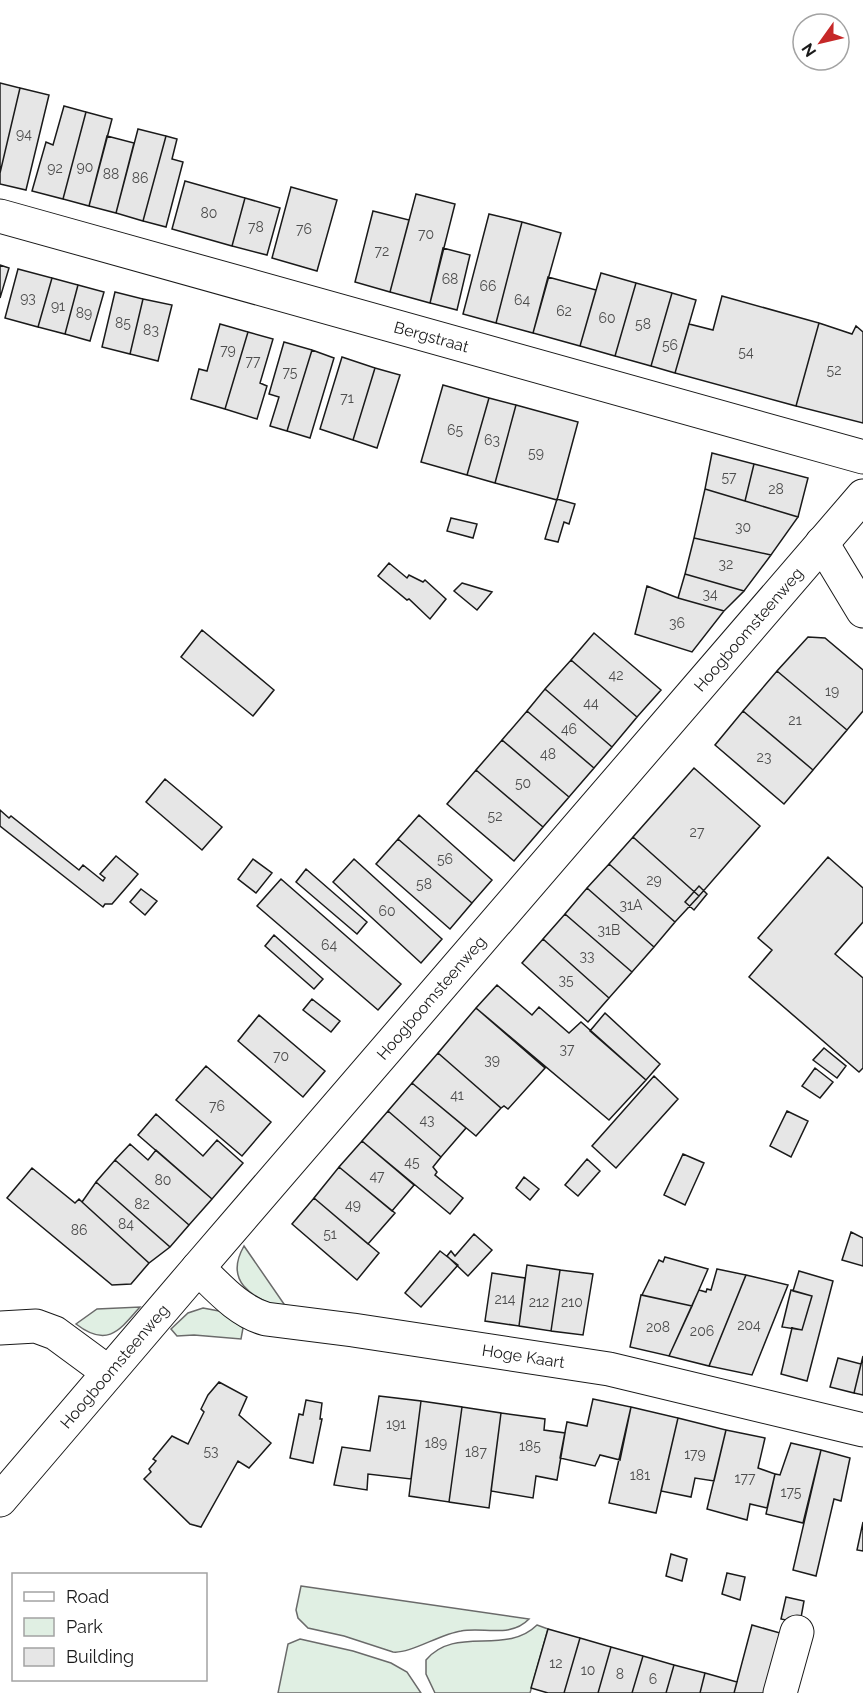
<svg xmlns="http://www.w3.org/2000/svg" width="863" height="1693" viewBox="0 0 863 1693" font-family="Raleway,sans-serif">
<style>
.green{fill:#e0efe3;stroke:#6a6a6a;stroke-width:1.5}
.building{fill:#e6e6e6;stroke:#1a1a1a;stroke-width:1.5}
.lines{fill:none;stroke-linecap:round;stroke-linejoin:round}
.minor-casing{stroke:#1a1a1a;stroke-width:35}
.minor{stroke:#fff;stroke-width:33}
.labels{text-anchor:middle;stroke-width:4.5;stroke-linejoin:round;paint-order:stroke}
.number-label{font-size:14px;fill:#4d4d4d}
.street-label{font-size:16px;fill:#1a1a1a;stroke:#fff}
</style>
<rect width="100%" height="100%" fill="#fff"/>
<path class="green" d="M 244,1246 L 284,1304 L 281,1308 C 251,1297 224,1281 244,1246 Z
M 140,1307 C 119,1331 107,1348 76,1324 L 97,1309 Z
M 203,1308 L 219,1311 L 243,1328 L 241,1339 L 194,1335 L 177,1336 L 171,1329 L 188,1313 Z
M 301,1586 L 529,1619 C 511,1638 484,1627 461,1631 C 440,1634 410,1654 393,1652 L 344,1636 L 308,1628 L 298,1618 L 296,1610 Z
M 537,1625 L 548,1629 L 530,1693 L 435,1693 L 426,1674 L 426,1660 C 455,1625 506,1656 537,1625 Z
M 300,1639 L 353,1651 L 391,1663 L 407,1672 L 421,1693 L 278,1693 L 288,1644 Z"/>
<path class="building" d="M 0,83 L 20,88 L 0,173 Z
M 20,88 L 49,95 L 26,190 L 0,184 L 0,173 Z
M 64,106 L 86,112 L 63,199 L 32,191 L 46,142 L 53,145 Z
M 86,112 L 112,119 L 89,206 L 63,199 Z
M 138,129 L 166,136 L 143,221 L 116,213 Z
M 107,136 L 134,143 L 116,213 L 89,206 Z
M 166,136 L 177,139 L 172,159 L 183,162 L 166,227 L 143,221 Z
M 185,181 L 245,198 L 232,246 L 172,229 Z
M 291,187 L 337,200 L 317,271 L 272,258 Z
M 416,194 L 455,204 L 430,303 L 390,292 Z
M 245,198 L 280,208 L 267,255 L 232,246 Z
M 373,211 L 409,220 L 390,292 L 355,282 Z
M 489,214 L 522,222 L 496,323 L 463,314 Z
M 522,222 L 561,233 L 533,333 L 496,323 Z
M 443,248 L 470,255 L 457,310 L 430,303 Z
M 0,265 L 9,268 L 0,298 Z
M 18,269 L 52,278 L 38,327 L 5,318 Z
M 601,273 L 636,283 L 615,356 L 580,346 Z
M 548,277 L 596,290 L 580,346 L 533,333 Z
M 52,278 L 78,285 L 65,334 L 38,327 Z
M 636,283 L 672,293 L 651,366 L 615,356 Z
M 78,285 L 104,292 L 90,341 L 65,334 Z
M 115,292 L 143,299 L 130,354 L 102,347 Z
M 672,293 L 696,300 L 675,373 L 651,366 Z
M 722,296 L 819,323 L 796,406 L 675,373 L 689,324 L 713,330 Z
M 143,299 L 172,305 L 158,361 L 130,354 Z
M 819,323 L 852,334 L 856,326 L 863,332 L 863,423 L 796,406 Z
M 220,324 L 248,332 L 225,409 L 191,399 L 199,369 L 207,371 Z
M 248,332 L 273,339 L 260,383 L 267,386 L 257,419 L 225,409 Z
M 284,342 L 312,350 L 287,431 L 270,426 L 279,397 L 269,394 Z
M 312,350 L 334,358 L 310,438 L 287,431 Z
M 342,357 L 375,368 L 353,440 L 320,429 Z
M 375,368 L 400,375 L 377,448 L 353,440 Z
M 443,385 L 489,398 L 467,475 L 421,462 Z
M 489,398 L 516,405 L 495,483 L 467,475 Z
M 516,405 L 578,422 L 557,500 L 495,483 Z
M 712,453 L 754,464 L 745,501 L 705,489 Z
M 754,464 L 808,478 L 798,517 L 745,501 Z
M 705,489 L 745,501 L 798,517 L 771,555 L 694,538 Z
M 557,499 L 575,504 L 569,524 L 564,522 L 558,542 L 545,539 Z
M 451,518 L 477,524 L 473,538 L 447,531 Z
M 694,538 L 771,555 L 744,591 L 685,574 Z
M 389,563 L 407,578 L 409,575 L 423,582 L 425,580 L 446,599 L 430,619 L 409,599 L 407,600 L 378,576 Z
M 685,574 L 744,591 L 724,611 L 678,598 Z
M 462,583 L 492,592 L 477,610 L 454,591 Z
M 647,586 L 678,598 L 724,611 L 692,652 L 635,634 Z
M 202,630 L 274,690 L 253,716 L 181,657 Z
M 594,633 L 661,690 L 637,717 L 571,660 Z
M 808,637 L 825,638 L 863,670 L 863,711 L 847,730 L 777,671 Z
M 571,660 L 637,717 L 612,747 L 545,689 Z
M 777,671 L 847,730 L 813,770 L 743,711 Z
M 545,689 L 612,747 L 594,768 L 527,711 Z
M 527,711 L 594,768 L 569,797 L 502,740 Z
M 743,711 L 813,770 L 784,804 L 715,745 Z
M 502,740 L 569,797 L 543,827 L 476,770 Z
M 694,768 L 760,826 L 699,896 L 633,837 Z
M 476,770 L 543,827 L 514,861 L 447,804 Z
M 165,779 L 222,827 L 202,850 L 146,802 Z
M 0,810 L 9,818 L 11,816 L 79,870 L 83,865 L 103,881 L 105,878 L 100,874 L 116,856 L 138,874 L 112,904 L 105,904 L 103,907 L 0,826 Z
M 419,815 L 492,880 L 472,903 L 398,839 Z
M 633,837 L 699,896 L 675,922 L 609,864 Z
M 398,839 L 472,903 L 450,929 L 376,864 Z
M 828,857 L 863,888 L 863,922 L 835,954 L 863,978 L 863,1068 L 859,1072 L 749,977 L 772,950 L 758,938 Z
M 253,859 L 272,873 L 256,893 L 238,879 Z
M 354,859 L 442,939 L 421,963 L 333,882 Z
M 609,864 L 675,922 L 654,947 L 587,888 Z
M 306,869 L 367,922 L 357,934 L 296,882 Z
M 281,879 L 401,984 L 378,1010 L 257,906 Z
M 699,886 L 707,894 L 694,910 L 685,902 Z
M 587,888 L 654,947 L 632,972 L 565,914 Z
M 141,889 L 157,901 L 145,915 L 130,902 Z
M 565,914 L 632,972 L 609,998 L 543,939 Z
M 274,935 L 323,979 L 314,989 L 265,946 Z
M 543,939 L 609,998 L 588,1022 L 522,963 Z
M 497,985 L 532,1015 L 539,1007 L 569,1033 L 581,1022 L 646,1080 L 609,1120 L 476,1008 Z
M 312,999 L 340,1021 L 331,1032 L 303,1010 Z
M 476,1008 L 545,1068 L 508,1109 L 504,1106 L 501,1108 L 438,1053 Z
M 605,1013 L 660,1064 L 646,1080 L 590,1031 Z
M 259,1015 L 325,1071 L 303,1097 L 238,1041 Z
M 824,1048 L 846,1066 L 837,1078 L 813,1060 Z
M 438,1053 L 501,1108 L 476,1136 L 412,1083 Z
M 206,1066 L 271,1122 L 242,1156 L 176,1100 Z
M 815,1068 L 833,1082 L 820,1098 L 802,1086 Z
M 654,1076 L 678,1099 L 616,1168 L 592,1146 Z
M 412,1083 L 466,1128 L 441,1157 L 388,1111 Z
M 388,1111 L 441,1157 L 433,1167 L 437,1172 L 435,1175 L 463,1198 L 450,1214 L 362,1141 Z
M 787,1111 L 808,1121 L 791,1157 L 770,1146 Z
M 156,1114 L 203,1156 L 217,1140 L 243,1163 L 212,1199 L 138,1135 Z
M 362,1141 L 414,1185 L 392,1211 L 339,1167 Z
M 130,1144 L 148,1160 L 156,1150 L 212,1199 L 189,1225 L 115,1160 Z
M 683,1154 L 704,1163 L 685,1205 L 664,1195 Z
M 587,1159 L 600,1171 L 578,1196 L 565,1185 Z
M 115,1160 L 189,1225 L 170,1247 L 96,1182 Z
M 339,1167 L 395,1213 L 368,1244 L 314,1198 Z
M 32,1168 L 75,1203 L 79,1199 L 82,1202 L 149,1263 L 131,1284 L 112,1285 L 7,1198 Z
M 524,1177 L 539,1189 L 530,1200 L 516,1188 Z
M 96,1182 L 170,1247 L 149,1263 L 82,1202 Z
M 314,1198 L 379,1253 L 357,1280 L 292,1224 Z
M 851,1232 L 863,1238 L 863,1266 L 842,1260 Z
M 474,1234 L 492,1250 L 468,1276 L 447,1256 L 451,1251 L 455,1256 Z
M 440,1251 L 458,1265 L 421,1307 L 405,1293 Z
M 665,1257 L 708,1269 L 692,1306 L 642,1295 L 659,1260 L 663,1262 Z
M 527,1265 L 560,1270 L 551,1331 L 519,1326 Z
M 717,1269 L 746,1275 L 709,1366 L 669,1356 L 699,1290 L 706,1292 L 707,1289 L 711,1290 Z
M 560,1270 L 593,1274 L 583,1335 L 551,1331 Z
M 799,1271 L 833,1281 L 807,1381 L 781,1374 L 792,1328 L 802,1330 L 812,1296 L 793,1291 Z
M 492,1273 L 525,1278 L 519,1326 L 485,1321 Z
M 746,1275 L 788,1285 L 752,1375 L 709,1366 Z
M 791,1290 L 812,1296 L 802,1330 L 782,1327 Z
M 641,1295 L 692,1306 L 669,1356 L 630,1347 Z
M 863,1356 L 863,1395 L 854,1393 Z
M 838,1358 L 861,1364 L 854,1393 L 830,1387 Z
M 219,1382 L 247,1397 L 239,1415 L 271,1443 L 249,1468 L 238,1461 L 201,1527 L 190,1524 L 144,1479 L 151,1472 L 149,1469 L 156,1461 L 153,1459 L 172,1436 L 188,1444 L 204,1412 L 201,1409 L 208,1395 Z
M 379,1396 L 421,1401 L 411,1479 L 368,1474 L 367,1490 L 334,1485 L 342,1447 L 370,1451 Z
M 593,1399 L 631,1407 L 620,1460 L 600,1455 L 595,1466 L 560,1458 L 567,1422 L 587,1426 Z
M 306,1400 L 322,1403 L 320,1419 L 322,1419 L 313,1463 L 290,1458 L 299,1414 L 303,1415 Z
M 421,1401 L 462,1407 L 449,1502 L 409,1496 Z
M 462,1407 L 501,1413 L 489,1508 L 449,1502 Z
M 631,1407 L 678,1418 L 656,1513 L 609,1503 Z
M 501,1413 L 545,1419 L 544,1430 L 565,1433 L 557,1480 L 536,1476 L 533,1498 L 491,1491 Z
M 678,1418 L 726,1430 L 714,1481 L 695,1478 L 691,1497 L 661,1491 Z
M 726,1430 L 765,1438 L 758,1468 L 775,1474 L 767,1508 L 750,1504 L 747,1520 L 707,1509 Z
M 791,1443 L 821,1450 L 803,1523 L 766,1514 L 775,1474 L 780,1475 Z
M 821,1450 L 850,1458 L 841,1501 L 834,1499 L 816,1576 L 793,1570 Z
M 863,1522 L 863,1551 L 857,1550 Z
M 671,1554 L 687,1559 L 682,1581 L 666,1576 Z
M 727,1573 L 745,1577 L 740,1600 L 722,1594 Z
M 786,1597 L 804,1601 L 800,1623 L 781,1619 Z
M 752,1625 L 780,1633 L 764,1693 L 734,1693 Z
M 548,1629 L 580,1638 L 564,1693 L 548,1693 L 531,1688 Z
M 580,1638 L 611,1647 L 598,1693 L 564,1693 Z
M 611,1647 L 643,1656 L 632,1693 L 598,1693 Z
M 643,1656 L 674,1665 L 666,1693 L 632,1693 Z
M 674,1665 L 705,1673 L 700,1693 L 666,1693 Z
M 705,1673 L 737,1682 L 734,1693 L 700,1693 Z"/>
<g class="lines">
<g class="minor-casing">
<g id="minor">
<path id="s1" d="M 0,216 L 863,457"/>
<path d="M 822,543 L 863,611"/>
<path id="s2" d="M 198,1268 C 218,1287 238,1311 266,1319 L 353,1330 L 609,1369 L 863,1430"/>
<path d="M 0,1328 L 36,1326 L 55,1333 L 108,1372"/>
<path id="s3" d="M 0,1500 L 198,1268 L 863,496"/>
<path d="M 780,1693 L 797,1632"/>
</g>
</g>
<use href="#minor" class="minor"/>
</g>
<g class="labels">
<g class="number-label">
<text x="24" y="139">94</text>
<text x="85" y="172">90</text>
<text x="55" y="173">92</text>
<text x="111" y="179">88</text>
<text x="140" y="183">86</text>
<text x="209" y="218">80</text>
<text x="256" y="232">78</text>
<text x="304" y="234">76</text>
<text x="426" y="239">70</text>
<text x="382" y="256">72</text>
<text x="450" y="284">68</text>
<text x="488" y="291">66</text>
<text x="28" y="303">93</text>
<text x="522" y="305">64</text>
<text x="58" y="311">91</text>
<text x="564" y="316">62</text>
<text x="84" y="318">89</text>
<text x="607" y="323">60</text>
<text x="123" y="328">85</text>
<text x="643" y="329">58</text>
<text x="151" y="335">83</text>
<text x="670" y="350">56</text>
<text x="228" y="355">79</text>
<text x="746" y="357">54</text>
<text x="253" y="366">77</text>
<text x="834" y="375">52</text>
<text x="290" y="377">75</text>
<text x="347" y="403">71</text>
<text x="455" y="435">65</text>
<text x="492" y="445">63</text>
<text x="536" y="458">59</text>
<text x="729" y="482">57</text>
<text x="776" y="494">28</text>
<text x="743" y="532">30</text>
<text x="726" y="569">32</text>
<text x="710" y="599">34</text>
<text x="677" y="628">36</text>
<text x="616" y="680">42</text>
<text x="832" y="696">19</text>
<text x="591" y="708">44</text>
<text x="795" y="725">21</text>
<text x="569" y="734">46</text>
<text x="548" y="759">48</text>
<text x="764" y="762">23</text>
<text x="523" y="788">50</text>
<text x="495" y="821">52</text>
<text x="697" y="837">27</text>
<text x="445" y="864">56</text>
<text x="654" y="885">29</text>
<text x="424" y="889">58</text>
<text x="631" y="910">31A</text>
<text x="387" y="916">60</text>
<text x="609" y="935">31B</text>
<text x="329" y="950">64</text>
<text x="587" y="961">33</text>
<text x="566" y="985">35</text>
<text x="567" y="1054">37</text>
<text x="281" y="1061">70</text>
<text x="492" y="1065">39</text>
<text x="457" y="1100">41</text>
<text x="217" y="1111">76</text>
<text x="427" y="1125">43</text>
<text x="412" y="1167">45</text>
<text x="377" y="1181">47</text>
<text x="163" y="1185">80</text>
<text x="142" y="1209">82</text>
<text x="353" y="1210">49</text>
<text x="126" y="1229">84</text>
<text x="79" y="1235">86</text>
<text x="330" y="1239">51</text>
<text x="505" y="1304">214</text>
<text x="539" y="1307">212</text>
<text x="572" y="1307">210</text>
<text x="749" y="1330">204</text>
<text x="658" y="1332">208</text>
<text x="702" y="1336">206</text>
<text x="396" y="1429">191</text>
<text x="436" y="1448">189</text>
<text x="530" y="1451">185</text>
<text x="211" y="1456">53</text>
<text x="476" y="1457">187</text>
<text x="695" y="1459">179</text>
<text x="640" y="1480">181</text>
<text x="745" y="1483">177</text>
<text x="791" y="1497">175</text>
<text x="556" y="1668">12</text>
<text x="588" y="1675">10</text>
<text x="620" y="1679">8</text>
<text x="653" y="1684">6</text>
</g>
<g class="street-label">
<text dy="6" stroke="none"><textPath href="#s1" startOffset="448">Bergstraat</textPath></text>
<text dy="6" stroke="none"><textPath href="#s3" startOffset="1148">Hoogboomsteenweg</textPath></text>
<text dy="6" stroke="none"><textPath href="#s3" startOffset="662">Hoogboomsteenweg</textPath></text>
<text dy="6" stroke="none"><textPath href="#s2" startOffset="346">Hoge Kaart</textPath></text>
<text dy="6" stroke="none"><textPath href="#s3" startOffset="176">Hoogboomsteenweg</textPath></text>
</g>
</g>
<rect x="12" y="1573" width="195" height="108" fill="#ffffff" stroke="#a3a3a3" stroke-width="1.5"/>
<rect x="24" y="1592" width="30" height="9" fill="#ffffff" stroke="#a3a3a3" stroke-width="1.5"/>
<text x="66" y="1603" font-size="18" fill="#1a1a1a">Road</text>
<rect x="24" y="1618" width="30" height="18" fill="#e0efe3" stroke="#a3a3a3" stroke-width="1.5"/>
<text x="66" y="1633" font-size="18" fill="#1a1a1a">Park</text>
<rect x="24" y="1648" width="30" height="18" fill="#e6e6e6" stroke="#a3a3a3" stroke-width="1.5"/>
<text x="66" y="1663" font-size="18" fill="#1a1a1a">Building</text>
<g transform="translate(821 42) rotate(236)"><circle r="28" fill="#ffffff" stroke="#a3a3a3" stroke-width="1.5"/>
<path d="M0-4.5L10 22L0 15L-10 22Z" fill="#c62828"/>
<text y="-9" font-size="16" font-weight="bold" text-anchor="middle" fill="#1a1a1a">N</text>
</g>
</svg>
